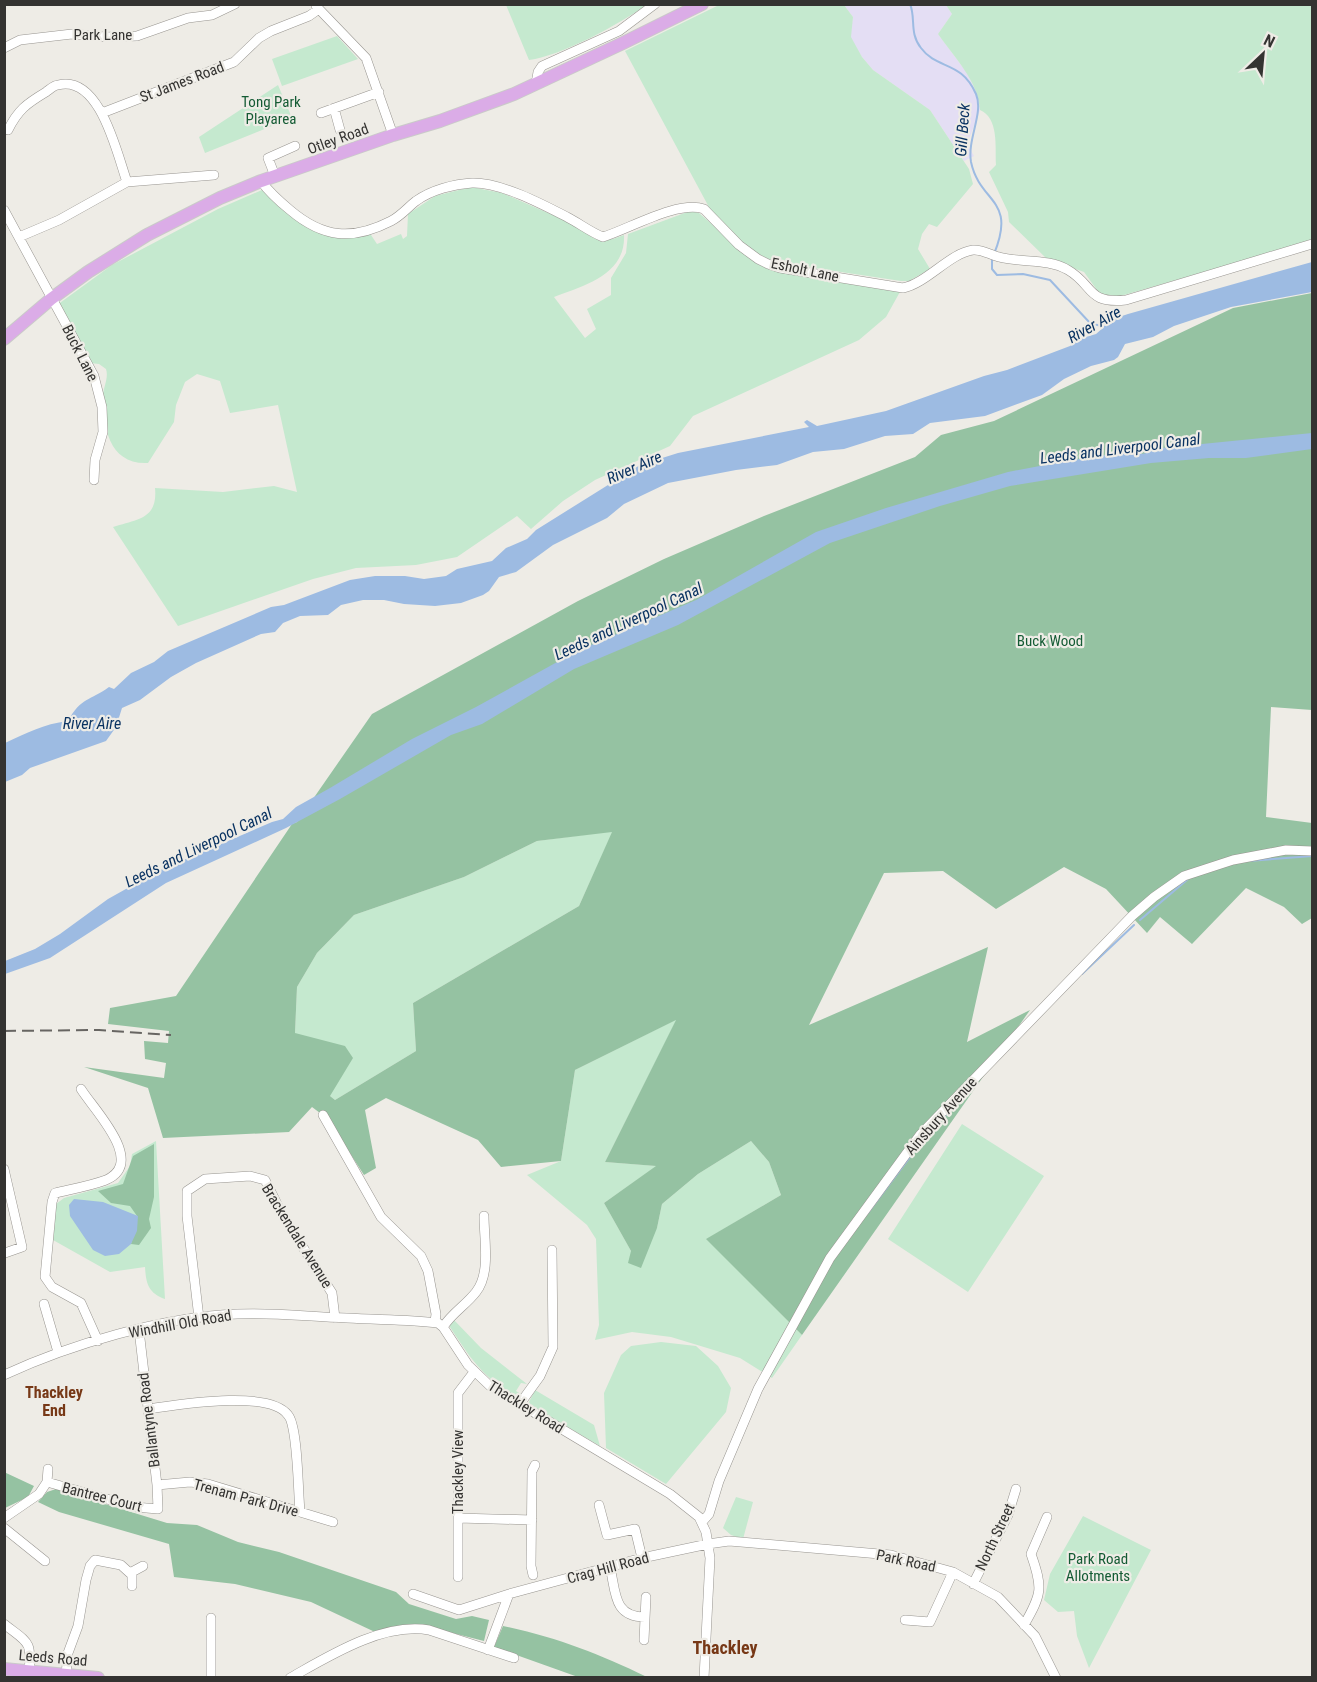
<svg xmlns="http://www.w3.org/2000/svg" width="1317" height="1682" viewBox="0 0 1317 1682" font-family="'Roboto Condensed',sans-serif">
<style>
.industrial{fill:#e4def4}
.green{fill:#c5e9cf}
.forest{fill:#95c2a2;fill-rule:evenodd}
.water{fill:#9dbbe2}
.lines{fill:none;stroke-linecap:round;stroke-linejoin:round}
.stream{stroke:#9dbbe2;stroke-width:2}
.minor-casing{stroke:#989590;stroke-width:10}
.major-casing{stroke:#cacac9;stroke-width:14}
.minor{stroke:#fff;stroke-width:9}
.major{stroke:#dbace7;stroke-width:12}
.rail{stroke:#676562;stroke-width:2;stroke-dasharray:12 6;stroke-linecap:butt}
.labels{text-anchor:middle;stroke-width:4.5;stroke-linejoin:round;paint-order:stroke}
.street-label{font-size:15px;fill:#343331;stroke:#eeece6}
.park-label{font-size:15px;fill:#145b34;stroke:#eeece6}
.water-label{font-size:16px;font-style:italic;fill:#093261;stroke:#eeece6}
.neighbourhood-label{font-size:16px;font-weight:bold;fill:#773816;stroke:#eeece6}
.quarter-label{font-size:18px;font-weight:bold;fill:#773816;stroke:#eeece6}
</style>
<rect width="100%" height="100%" fill="#eeece6"/>
<path class="industrial" d="M 844,5 L 946,5 L 952,14 L 938,34 L 967,73 L 979,97 L 980,110 L 967,144 L 974,156 L 964,161 L 930,110 L 873,70 L 862,57 L 850,37 L 853,17 Z"/>
<path class="green" d="M 506,5 L 646,5 C 620,24 561,56 529,60 Z
M 719,5 L 844,5 L 853,17 L 851,37 L 862,57 L 873,70 L 930,110 L 969,169 L 973,184 L 937,227 L 929,224 L 922,234 L 918,249 L 930,269 L 909,281 L 901,281 L 781,263 L 766,258 L 755,252 L 732,233 L 711,211 L 625,51 Z
M 946,5 L 1312,5 L 1312,241 L 1110,299 L 1102,297 L 1084,272 L 1047,259 L 1009,222 L 1008,212 L 989,172 L 996,165 C 995,147 999,118 980,110 C 978,81 955,58 938,34 L 952,14 Z
M 337,36 L 358,59 L 282,86 L 272,59 Z
M 278,85 L 292,118 L 205,153 L 199,137 Z
M 471,187 L 502,193 L 571,223 L 595,239 L 613,239 L 624,235 C 626,275 583,286 554,297 L 585,338 L 596,329 L 587,309 L 611,295 L 611,278 L 626,253 L 628,234 L 690,211 L 699,213 L 755,261 L 901,290 L 886,317 L 859,340 L 693,416 L 670,446 L 595,480 L 563,501 L 531,529 L 517,516 L 457,557 L 416,565 L 356,568 L 313,579 L 178,626 L 113,527 C 138,519 158,519 155,488 L 223,492 L 274,486 L 297,492 L 278,405 L 230,413 L 220,381 L 197,374 L 185,382 L 176,405 L 174,422 L 148,463 C 109,465 103,427 103,397 C 103,387 109,378 106,369 L 99,364 L 90,363 L 57,305 L 112,265 L 218,209 L 262,190 L 304,226 L 330,235 L 369,232 L 377,244 L 401,234 L 403,239 L 407,236 L 408,214 L 435,196 Z
M 613,831 L 579,906 L 413,1003 L 416,1051 L 335,1100 L 330,1096 L 295,1033 L 297,987 L 317,953 L 354,915 L 464,877 L 537,841 Z
M 677,1019 L 605,1162 L 657,1166 L 604,1203 L 631,1251 L 657,1228 L 662,1204 L 698,1174 L 751,1141 L 769,1162 L 781,1195 L 707,1239 L 802,1335 L 772,1378 L 740,1358 L 671,1337 L 632,1332 L 595,1340 L 599,1325 L 596,1239 L 587,1225 L 527,1175 L 561,1161 L 575,1070 Z
M 962,1124 L 1044,1176 L 968,1292 L 888,1239 Z
M 156,1141 L 165,1299 C 148,1293 146,1283 145,1267 L 110,1272 L 53,1240 L 56,1204 L 64,1198 L 118,1183 L 130,1166 L 132,1154 Z
M 454,1320 L 481,1348 L 527,1384 L 521,1383 L 516,1391 L 521,1394 L 518,1398 C 483,1377 472,1361 450,1327 L 450,1323 Z
M 661,1342 L 696,1346 L 718,1366 L 731,1388 L 726,1412 L 666,1484 L 606,1448 L 604,1393 L 621,1355 L 631,1346 Z
M 535,1390 L 594,1425 L 600,1446 L 530,1405 L 529,1402 Z
M 736,1497 L 753,1502 L 743,1539 L 731,1535 L 723,1528 Z
M 1083,1516 L 1151,1550 L 1089,1668 L 1077,1636 L 1074,1611 L 1058,1612 L 1044,1600 L 1050,1574 Z"/>
<path class="forest" d="M 1312,293 L 1312,710 L 1271,707 L 1266,817 L 1312,823 L 1312,918 L 1302,924 L 1284,907 L 1246,888 L 1192,944 L 1160,917 L 1147,933 L 1106,889 L 1064,867 L 996,909 L 943,871 L 884,873 L 809,1025 L 988,947 L 967,1042 L 1030,1010 L 802,1335 L 706,1239 L 781,1195 L 769,1162 L 751,1141 L 698,1174 L 662,1204 L 657,1228 L 641,1268 L 628,1263 L 631,1251 L 604,1203 L 656,1166 L 605,1162 L 676,1020 L 575,1070 L 561,1161 L 501,1167 L 478,1140 L 386,1098 L 365,1110 L 376,1168 L 364,1175 L 328,1119 L 312,1107 L 289,1132 L 163,1138 L 148,1088 L 84,1067 L 164,1078 L 166,1063 L 145,1059 L 144,1041 L 168,1043 L 169,1031 L 108,1024 L 110,1008 L 176,996 L 292,824 L 297,822 L 372,714 L 578,601 L 664,559 L 764,516 L 915,457 L 941,435 L 994,421 L 1233,308 ZM 612,832 L 579,906 L 413,1003 L 416,1051 L 335,1100 L 330,1096 L 353,1058 L 345,1046 L 295,1033 L 297,987 L 317,953 L 354,915 L 464,877 L 537,841 Z
M 154,1144 L 154,1197 L 149,1219 L 151,1228 L 139,1245 L 131,1244 L 137,1216 L 130,1206 L 111,1203 L 98,1191 L 123,1184 L 133,1156 Z
M 4,1472 L 34,1486 L 28,1497 L 5,1508 Z
M 56,1489 L 167,1523 L 197,1525 L 238,1542 L 279,1552 L 396,1592 L 409,1604 L 456,1619 L 472,1616 L 489,1620 L 484,1641 L 417,1624 L 375,1632 L 311,1602 L 235,1584 L 174,1577 L 169,1544 L 59,1512 L 38,1502 L 47,1492 Z
M 503,1626 C 558,1638 597,1653 647,1677 L 578,1677 L 494,1647 Z"/>
<path class="water" d="M 1312,262 L 1312,292 L 1231,307 L 1174,326 L 1153,337 L 1125,344 L 1118,357 L 1114,360 L 1091,366 L 1064,379 L 1042,395 L 985,416 L 930,423 L 913,434 L 885,436 L 844,449 L 813,452 L 777,465 L 736,470 L 668,483 L 624,504 L 607,518 L 553,545 L 516,572 L 499,577 L 489,591 L 483,595 L 461,603 L 435,606 L 404,604 L 384,600 L 363,600 L 341,605 L 328,615 L 300,616 L 283,623 L 275,632 L 261,634 L 196,663 L 171,677 L 140,700 L 122,708 L 116,727 L 106,741 L 30,768 L 22,775 L 5,782 L 5,743 C 27,733 43,724 68,721 C 81,697 90,701 109,687 L 114,689 L 131,673 L 154,662 L 168,651 L 271,607 L 284,605 L 350,580 L 375,576 L 405,576 L 424,579 L 446,576 L 457,569 L 492,561 L 506,548 L 527,539 L 536,530 L 640,465 L 678,453 L 809,427 L 804,422 L 807,420 L 817,426 L 886,411 L 984,376 L 1007,370 L 1070,346 L 1076,340 L 1096,334 L 1113,319 L 1128,314 Z
M 1312,433 L 1312,449 L 1246,458 L 1209,458 L 1151,463 L 1010,486 L 940,506 L 830,543 L 678,625 L 574,669 L 482,724 L 451,735 L 340,799 L 286,828 L 166,883 L 50,958 L 5,974 L 5,961 L 35,949 L 60,934 L 108,899 L 158,871 L 272,822 L 283,819 L 296,807 L 330,788 L 412,739 L 476,707 L 577,651 L 696,600 L 816,532 L 886,508 L 1008,472 L 1066,461 L 1133,451 C 1141,455 1145,455 1152,449 Z
M 74,1199 L 103,1202 L 138,1216 L 137,1231 L 131,1244 L 119,1254 L 105,1256 L 93,1250 L 70,1216 L 69,1205 Z"/>
<g class="lines">
<path class="stream" d="M 910,4 C 916,18 909,33 921,48 C 937,70 961,60 976,94 C 984,113 967,139 971,162 C 980,204 1017,198 994,254
M 992,259 L 992,269 L 997,275 L 1023,274 L 1050,280 L 1090,323 L 1105,327
M 1248,861 L 1312,856
M 1140,920 L 1188,879
M 1082,974 L 1134,925
M 868,1213 L 925,1137 L 971,1088"/>
<g class="minor-casing">
<path id="minor" d="M 316,6 L 366,58 L 393,135
M 4,48 L 20,40 L 72,34 L 106,37 L 137,36 L 188,18 L 212,15 L 235,4
M 536,84 L 538,72 L 542,66 L 619,31 L 655,4
M 334,108 L 340,130
M 102,113 L 234,62 L 259,38 L 271,31 L 309,16 L 319,9
M 321,113 L 379,92
M 8,130 C 18,110 26,104 46,92 C 49,90 54,85 58,85 C 100,74 117,154 127,182
M 275,176 L 268,158 L 295,146
M 261,181 C 269,192 279,201 290,210 C 323,238 352,241 391,221 C 401,216 407,208 416,201 C 431,190 454,184 472,183 C 500,182 542,204 567,217 C 579,223 590,232 603,237 C 629,229 678,200 704,209 L 739,245 L 758,259 L 768,264 L 780,268 L 903,288 C 927,283 950,253 973,250 C 982,249 990,255 999,257 C 1021,263 1048,258 1068,270 C 1094,285 1086,304 1126,300 L 1312,244
M 4,210 L 94,376 L 102,407 L 103,432 L 95,460 L 94,480
M 19,237 L 59,220 L 127,182 L 214,175
M 81,1089 C 93,1109 147,1162 106,1180 C 90,1186 72,1189 55,1193 L 52,1202 L 45,1277 L 52,1287 L 81,1303 L 98,1341
M 323,1115 L 381,1217 L 421,1256 L 428,1271 L 436,1314 L 435,1322
M 4,1169 L 22,1247 L 5,1253
M 44,1304 L 58,1352
M 199,1318 L 187,1216 L 187,1191 L 205,1179 L 250,1176 L 265,1180 L 283,1216 L 332,1293 L 335,1318
M 443,1327 C 452,1313 466,1305 476,1292 C 491,1273 484,1240 484,1216
M 4,1375 C 71,1344 163,1317 237,1314 C 273,1312 311,1317 347,1318 C 377,1320 408,1319 438,1323 L 443,1327 L 468,1365 L 490,1386 L 670,1494 L 699,1517 L 706,1532 L 710,1558 L 704,1678
M 519,1405 L 540,1376 L 553,1347 L 552,1250
M 148,1409 C 177,1405 269,1389 288,1415 C 298,1426 298,1493 300,1511
M 47,1482 L 48,1469
M 157,1485 L 190,1482 L 208,1484 L 333,1522
M 599,1505 L 607,1535 L 635,1529 L 642,1558
M 4,1518 L 39,1494 L 47,1482 L 135,1507 L 158,1509 L 157,1485 L 139,1330
M 458,1518 L 532,1520
M 702,1522 L 709,1514 L 719,1481 L 758,1389 L 830,1258 L 920,1135 L 1132,916 L 1154,897 L 1184,876 L 1233,860 L 1286,850 L 1312,851
M 4,1528 L 45,1561
M 610,1567 C 616,1592 613,1617 645,1617
M 130,1573 L 143,1566
M 533,1575 L 531,1566 L 532,1471 L 535,1465
M 458,1577 L 458,1393 L 474,1372
M 973,1584 L 1008,1515 L 1016,1489
M 413,1594 L 459,1610 L 509,1594 L 642,1558 L 708,1544 L 729,1541 L 891,1555 L 953,1572 L 998,1597 L 1035,1636 L 1056,1678
M 211,1618 L 211,1678
M 905,1620 L 930,1622 L 953,1572
M 4,1624 C 28,1643 32,1640 29,1672
M 1024,1625 C 1042,1594 1043,1588 1031,1554 L 1047,1517
M 644,1640 L 646,1597
M 488,1650 L 509,1594
M 66,1675 L 68,1653 L 78,1626 L 86,1580 L 90,1566 L 95,1560 L 121,1565 L 132,1575 L 132,1586
M 290,1678 C 329,1656 383,1622 429,1630 L 514,1658"/>
</g>
<g class="major-casing">
<path id="major" d="M 4,339 L 51,299 L 88,272 L 147,235 L 220,198 L 261,181 L 393,135 L 440,121 L 514,94 L 623,43 L 702,4
M 4,1669 L 98,1678"/>
</g>
<use href="#minor" class="minor"/>
<use href="#major" class="major"/>
<path class="rail" d="M 4,1031 L 99,1030 L 171,1035"/>
</g>
<g class="labels">
<g class="street-label">
<text x="103" y="40">Park Lane</text>
<text transform="translate(182 82) rotate(-21)" y="5">St James Road</text>
<text transform="translate(338 139) rotate(-20)" y="5">Otley Road</text>
<text transform="translate(805 270) rotate(12)" y="5">Esholt Lane</text>
<text transform="translate(80 353) rotate(63)" y="5">Buck Lane</text>
<text transform="translate(941 1116) rotate(-48)" y="5">Ainsbury Avenue</text>
<text transform="translate(297 1236) rotate(58)" y="5">Brackendale Avenue</text>
<text transform="translate(180 1324) rotate(-10)" y="5">Windhill Old Road</text>
<text transform="translate(526 1407) rotate(32)" y="5">Thackley Road</text>
<text transform="translate(149 1420) rotate(-97)" y="5">Ballantyne Road</text>
<text transform="translate(458 1472) rotate(-90)" y="5">Thackley View</text>
<text transform="translate(102 1497) rotate(14)" y="5">Bantree Court</text>
<text transform="translate(246 1498) rotate(15)" y="5">Trenam Park Drive</text>
<text transform="translate(995 1537) rotate(-65)" y="5">North Street</text>
<text transform="translate(906 1561) rotate(12)" y="5">Park Road</text>
<text transform="translate(608 1568) rotate(-15)" y="5">Crag Hill Road</text>
<text transform="translate(53 1658) rotate(5)" y="5">Leeds Road</text>
</g>
<g class="park-label">
<text x="271" y="107">Tong Park<tspan x="271" dy="17">Playarea</tspan></text>
<text x="1050" y="646">Buck Wood</text>
<text x="1098" y="1564">Park Road<tspan x="1098" dy="17">Allotments</tspan></text>
</g>
<g class="water-label">
<text transform="translate(962 130) rotate(-86)" y="6">Gill Beck</text>
<text transform="translate(1094 324) rotate(-29)" y="6">River Aire</text>
<text transform="translate(1120 448) rotate(-7)" y="6">Leeds and Liverpool Canal</text>
<text transform="translate(634 467) rotate(-24)" y="6">River Aire</text>
<text transform="translate(628 621) rotate(-25)" y="6">Leeds and Liverpool Canal</text>
<text x="92" y="729">River Aire</text>
<text transform="translate(198 847) rotate(-26)" y="6">Leeds and Liverpool Canal</text>
</g>
<g class="neighbourhood-label">
<text x="54" y="1398">Thackley<tspan x="54" dy="18">End</tspan></text>
</g>
<g class="quarter-label">
<text x="725" y="1654">Thackley</text>
</g>
</g>
<rect width="1317" height="1682" fill="none" stroke="#343331" stroke-width="12"/>
<g transform="translate(1263 54) rotate(26)" stroke="#eeece6" stroke-width="4.5" paint-order="stroke">
<path d="M0-4.5L10 22L0 15L-10 22Z" fill="#343331"/>
<text y="-9" font-size="16" font-weight="bold" text-anchor="middle" fill="#343331">N</text>
</g>
</svg>
